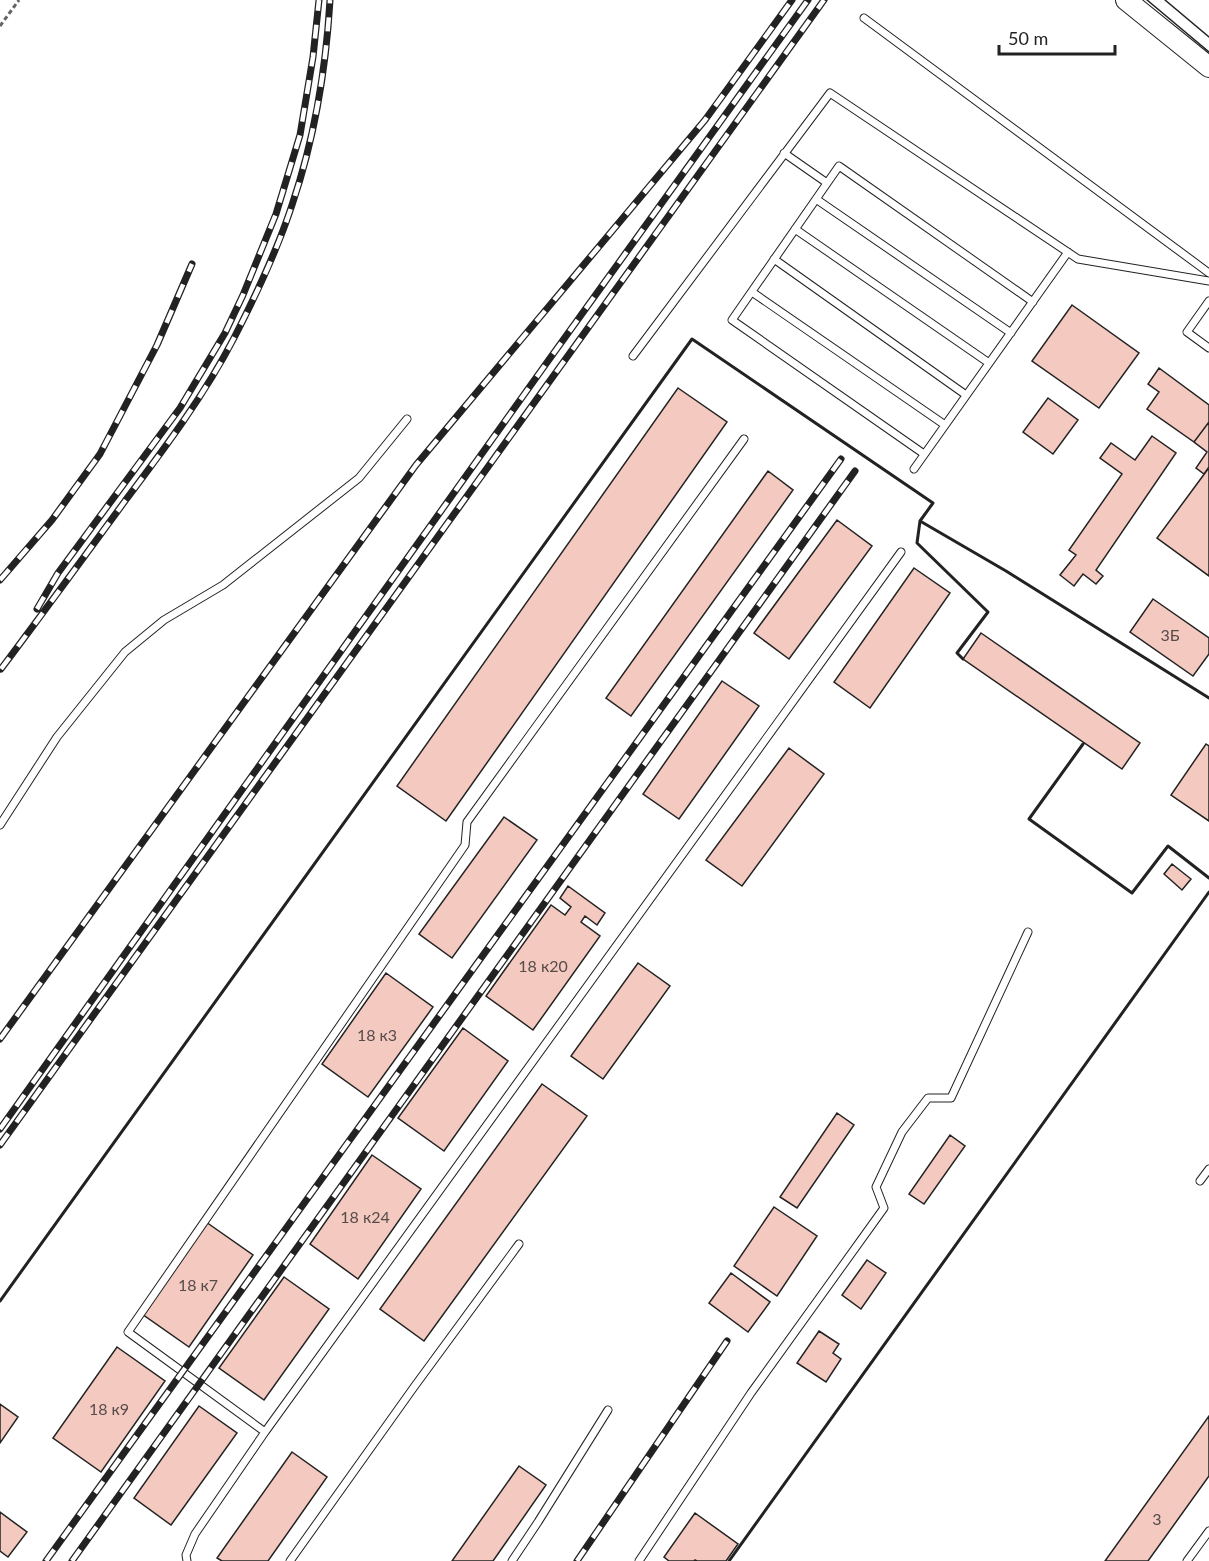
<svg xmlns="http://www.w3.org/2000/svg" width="1209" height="1561" viewBox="0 0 1209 1561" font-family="Lato,sans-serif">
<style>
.building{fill:#f3c9c0;stroke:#222;stroke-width:1.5}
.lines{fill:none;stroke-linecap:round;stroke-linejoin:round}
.lane-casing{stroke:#222;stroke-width:9}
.secondary-casing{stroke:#222;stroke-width:22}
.path{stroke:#646464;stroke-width:3;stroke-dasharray:4.5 3;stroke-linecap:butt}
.lane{stroke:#fff;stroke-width:7}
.secondary{stroke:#fff;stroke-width:20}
.tram{stroke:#222;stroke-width:1.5}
.rail-casing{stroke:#222;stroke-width:7}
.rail{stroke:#fff;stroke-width:4.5;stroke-dasharray:14;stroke-linecap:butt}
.wall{stroke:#222;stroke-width:3}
.labels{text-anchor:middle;stroke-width:4.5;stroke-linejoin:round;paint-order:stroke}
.number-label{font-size:16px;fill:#564c4a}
</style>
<rect width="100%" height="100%" fill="#fff"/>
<path class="building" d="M 1072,305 L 1139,353 L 1099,408 L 1032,361 Z
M 1159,368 L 1209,405 L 1209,422 L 1194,442 L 1147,409 L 1159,392 L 1148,384 Z
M 678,388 L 727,422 L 446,821 L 397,786 Z
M 1048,398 L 1078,420 L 1053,454 L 1023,432 Z
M 1209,422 L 1209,467 L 1204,474 L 1196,468 L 1207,452 L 1194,442 Z
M 1152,436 L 1176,453 L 1096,570 L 1103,576 L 1096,584 L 1083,574 L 1074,586 L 1060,575 L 1076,555 L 1069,550 L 1122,474 L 1100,458 L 1111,443 L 1135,460 Z
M 1208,469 L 1209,470 L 1209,576 L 1157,538 Z
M 768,471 L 793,490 L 631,716 L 606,698 Z
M 837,520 L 872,546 L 789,659 L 754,633 Z
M 914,568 L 950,593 L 870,708 L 834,682 Z
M 1153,599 L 1209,638 L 1209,654 L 1193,676 L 1130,632 Z
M 981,633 L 1140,743 L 1122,769 L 963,659 Z
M 722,681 L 759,706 L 679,819 L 643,794 Z
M 1206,744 L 1209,746 L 1209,821 L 1171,795 Z
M 789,748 L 824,774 L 742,886 L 706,860 Z
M 504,817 L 537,840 L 452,958 L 419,934 Z
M 1172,864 L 1191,879 L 1182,890 L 1164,874 Z
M 568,886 L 605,913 L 597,925 L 585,916 L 581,922 L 600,936 L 533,1030 L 486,996 L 551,905 L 565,915 L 571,907 L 560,898 Z
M 638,963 L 670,986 L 603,1079 L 571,1056 Z
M 386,973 L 433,1007 L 368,1097 L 322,1064 Z
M 463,1028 L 508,1061 L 444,1151 L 398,1118 Z
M 542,1084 L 587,1116 L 424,1341 L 380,1309 Z
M 837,1113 L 854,1125 L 797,1208 L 780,1197 Z
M 950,1135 L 965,1146 L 924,1204 L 909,1194 Z
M 372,1155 L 421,1189 L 358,1279 L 310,1244 Z
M 774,1207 L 817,1236 L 777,1296 L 734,1266 Z
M 206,1222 L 253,1255 L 189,1347 L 142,1314 Z
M 867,1260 L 886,1273 L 861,1309 L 842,1295 Z
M 731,1273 L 770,1302 L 748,1332 L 709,1303 Z
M 284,1277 L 329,1309 L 264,1400 L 219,1368 Z
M 819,1331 L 839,1344 L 833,1353 L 841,1359 L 826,1382 L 797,1363 Z
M 117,1347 L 165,1381 L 101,1472 L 53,1438 Z
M 0,1404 L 18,1417 L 0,1443 Z
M 199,1406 L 237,1433 L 171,1525 L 134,1498 Z
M 1209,1416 L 1209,1476 L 1148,1561 L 1105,1561 Z
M 292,1452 L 327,1477 L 268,1561 L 222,1561 L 217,1558 Z
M 519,1466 L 546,1485 L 493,1561 L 452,1561 Z
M 0,1512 L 27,1532 L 8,1557 L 0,1551 Z
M 695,1513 L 738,1544 L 726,1561 L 697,1561 L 695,1560 L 694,1561 L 669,1561 L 664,1557 Z"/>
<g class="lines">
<g class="lane-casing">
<path id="lane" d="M 864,18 L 1209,273
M 784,153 L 827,183
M 816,199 L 1011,333
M 795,229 L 989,363
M 774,259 L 966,395
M 752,292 L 945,425
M 1209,301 L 1187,332 L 1209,348
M 633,356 L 830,93 L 1078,259 L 1209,281
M 924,454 L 732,320 L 839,166 L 1033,302
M 914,469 L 1068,252
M 0,825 L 57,737 L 125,652 L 164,620 L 223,585 L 359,478 L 407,419
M 1200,1181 L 1209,1169
M 265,1432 L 901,552
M 187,1561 L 186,1555 L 195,1534 L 265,1432 L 128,1332 L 465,845 L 467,822 L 744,439
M 290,1561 L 414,1387 L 519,1244
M 512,1561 L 538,1522 L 608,1410
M 639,1561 L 751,1393 L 884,1208 L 876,1187 L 902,1132 L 928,1098 L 951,1098 L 1028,932
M 1187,1561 L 1209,1531"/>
</g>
<g class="secondary-casing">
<path id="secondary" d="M 1126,0 L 1209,67"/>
</g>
<path class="path" d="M 0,26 L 19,0"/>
<use href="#lane" class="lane"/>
<use href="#secondary" class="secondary"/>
<path class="tram" d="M 1147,0 L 1209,52
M 1165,0 L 1209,37"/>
<g class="rail-casing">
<path id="rail" d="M 0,580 L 52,520 L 100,454 L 157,345 L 192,264
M 37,609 L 58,573 L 180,408 L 225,333 L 243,295 L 276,214 L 300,135 L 313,57 L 319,0
M 1,669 C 43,613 84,557 125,501 C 164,449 204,396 234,338 C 256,295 277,251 292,205 C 314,140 326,69 330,0
M 0,1039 L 416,465 L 705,120 L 792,0
M 0,1129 L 548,361 L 808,0
M 0,1145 L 824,0
M 46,1561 L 841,459
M 72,1561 L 855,471
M 577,1561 L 727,1341"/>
</g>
<use href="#rail" class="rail"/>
<path class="wall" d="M 920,521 L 917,543 L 988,612 L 957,653 L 963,659
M 1083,744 L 1029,819 L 1132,893 L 1168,846 L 1209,878
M 0,1301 L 692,339 L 933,503 L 920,521 L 1006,571 L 1209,698
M 729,1561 L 1209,892"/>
</g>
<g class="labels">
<g class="number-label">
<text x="1170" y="641">3Б</text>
<text x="543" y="972">18 к20</text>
<text x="377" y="1041">18 к3</text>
<text x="365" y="1223">18 к24</text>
<text x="198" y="1291">18 к7</text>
<text x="109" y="1415">18 к9</text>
<text x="1157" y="1525">3</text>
</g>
</g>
<path d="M999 45v9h116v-9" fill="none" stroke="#222222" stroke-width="3"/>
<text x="1008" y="45" font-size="18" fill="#222222" stroke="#ffffff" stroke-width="4.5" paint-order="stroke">50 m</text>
</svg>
